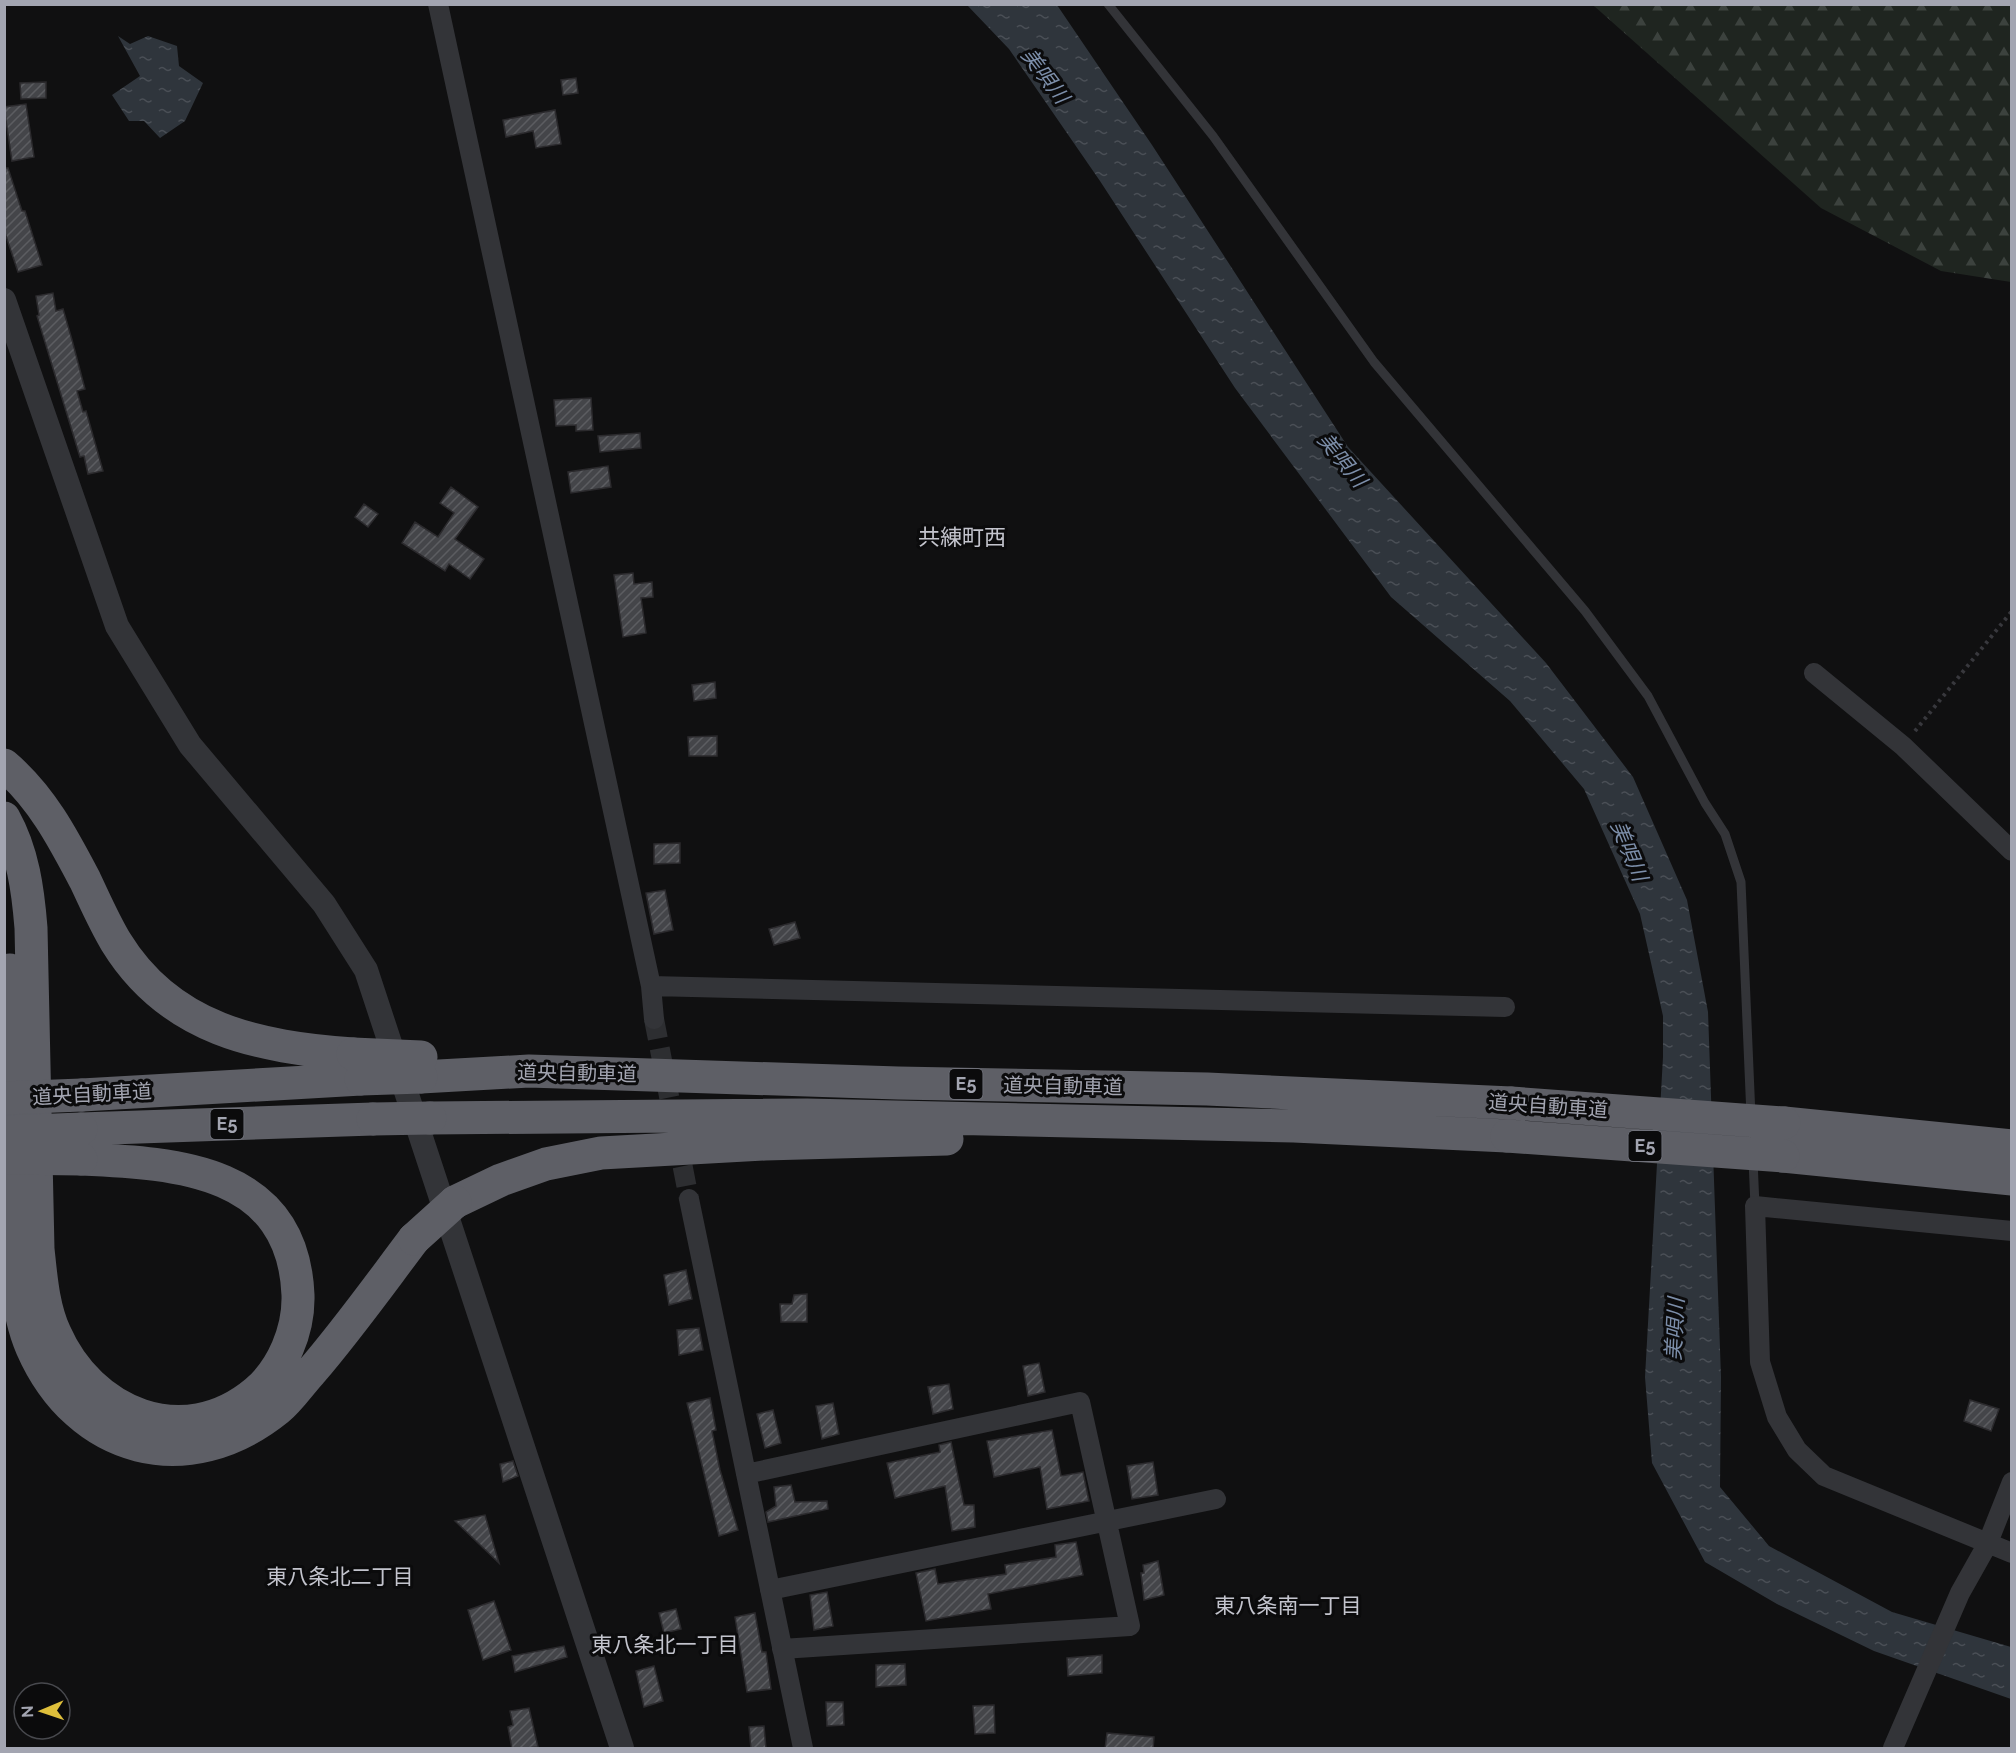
<svg xmlns="http://www.w3.org/2000/svg" width="2016" height="1753" viewBox="0 0 2016 1753" font-family="Raleway,'Noto Sans JP',sans-serif">
<style>
.forest{fill:url(#forest-firs)}
.water{fill:url(#water-ripples)}
.building{fill:url(#building-hatch);stroke:#2b2a2d;stroke-width:1.5}
.lines{fill:none;stroke-linecap:round;stroke-linejoin:round}
.minor-tunnel{stroke:#2d2e31;stroke-width:20;stroke-dasharray:20 10;stroke-linecap:butt}
.path{stroke:#38383d;stroke-width:4;stroke-dasharray:3 4.5;stroke-linecap:butt}
.service{stroke:#333438;stroke-width:9}
.minor{stroke:#333438;stroke-width:20}
.tertiary{stroke:#333438;stroke-width:24}
.motorway{stroke:#5e5f66;stroke-width:33}
.motorway-bridge{stroke:#5e5f66;stroke-width:33}
.labels{text-anchor:middle;stroke-width:6;stroke-linejoin:round;paint-order:stroke}
.shield{fill:#0b0b0c;stroke:#757780;stroke-width:1.5}
.shield-label{font-size:18px;font-weight:bold;fill:#a3a5b1}
.street-label{font-size:20px;fill:#a3a5b1;stroke:#0b0b0c}
.water-label{font-size:21px;font-style:italic;fill:#7c8ea9;stroke:#0b0b0c}
.neighbourhood-label{font-size:21px;fill:#c3c4cd;stroke:#0b0b0c}
.quarter-label{font-size:22px;fill:#c3c4cd;stroke:#0b0b0c}
</style>
<defs>
<pattern id="forest-firs" width="22" height="20" patternUnits="userSpaceOnUse" patternTransform="scale(1.5)"><rect width="22" height="20" fill="#1f2520"/><path d="M5 1l3.5 6h-7zM16 11l3.5 6h-7z" fill="#3c423e"/></pattern>
<pattern id="water-ripples" width="26" height="14" patternUnits="userSpaceOnUse" patternTransform="scale(1.5)"><rect width="26" height="14" fill="#2f353c"/><path d="M2 4q2-2 4 0t4 0M15 11q2-2 4 0t4 0" fill="none" stroke="#4a4f56"/></pattern>
<pattern id="building-hatch" width="6" height="6" patternUnits="userSpaceOnUse" patternTransform="scale(1.5)"><rect width="6" height="6" fill="#444549"/><path d="M-1 1l2-2M0 6l6-6M5 7l2-2" fill="none" stroke="#5c5d61"/></pattern>
</defs>
<rect width="100%" height="100%" fill="#101011"/>
<path class="forest" d="M 1593,5 L 2011,5 L 2011,282 L 1941,271 L 1821,208 Z"/>
<path class="water" d="M 967,5 L 1057,5 L 1152,145 L 1348,447 L 1546,663 L 1633,777 L 1687,900 L 1708,1012 L 1721,1377 L 1720,1487 L 1769,1546 L 1892,1612 L 2011,1647 L 2011,1699 L 1874,1651 L 1777,1604 L 1705,1562 L 1652,1463 L 1645,1377 L 1663,1057 L 1663,1016 L 1640,914 L 1584,789 L 1510,701 L 1391,597 L 1235,388 L 1100,181 L 1009,49 Z
M 118,36 L 130,44 L 148,36 L 177,46 L 179,66 L 203,83 L 185,121 L 160,138 L 144,121 L 129,121 L 112,95 L 140,76 Z"/>
<path class="building" d="M 576,78 L 578,93 L 563,95 L 561,80 Z
M 46,82 L 46,98 L 21,99 L 20,83 Z
M 26,104 L 34,157 L 12,161 L 4,107 Z
M 555,110 L 561,144 L 536,148 L 533,131 L 506,137 L 503,120 Z
M 4,168 L 8,168 L 22,211 L 25,211 L 42,265 L 18,272 L 4,230 Z
M 53,293 L 56,311 L 63,309 L 72,340 L 85,389 L 77,391 L 83,412 L 86,411 L 103,471 L 88,474 L 84,456 L 80,457 L 37,316 L 39,315 L 36,296 Z
M 591,398 L 593,430 L 576,431 L 576,425 L 556,426 L 554,400 Z
M 640,433 L 641,448 L 600,452 L 598,436 Z
M 608,466 L 611,487 L 571,493 L 568,472 Z
M 451,487 L 478,507 L 455,539 L 484,559 L 470,579 L 449,564 L 445,571 L 402,543 L 415,522 L 438,537 L 454,513 L 440,503 Z
M 364,504 L 378,514 L 368,527 L 355,517 Z
M 633,573 L 634,584 L 652,582 L 653,597 L 641,598 L 646,633 L 623,637 L 614,575 Z
M 715,682 L 716,698 L 694,701 L 692,685 Z
M 717,736 L 717,756 L 689,756 L 688,737 Z
M 680,843 L 680,863 L 654,864 L 654,844 Z
M 665,890 L 673,930 L 654,934 L 646,893 Z
M 795,922 L 800,938 L 774,945 L 769,929 Z
M 686,1270 L 692,1299 L 669,1305 L 664,1275 Z
M 807,1294 L 807,1322 L 781,1322 L 780,1304 L 792,1304 L 794,1295 Z
M 699,1328 L 703,1350 L 679,1355 L 677,1330 Z
M 1039,1363 L 1045,1392 L 1028,1396 L 1023,1366 Z
M 949,1384 L 953,1409 L 933,1414 L 928,1387 Z
M 710,1398 L 716,1430 L 712,1431 L 720,1470 L 738,1530 L 719,1536 L 687,1403 Z
M 1970,1400 L 1999,1409 L 1991,1431 L 1964,1421 Z
M 833,1403 L 839,1434 L 822,1439 L 816,1406 Z
M 773,1410 L 781,1443 L 765,1448 L 757,1414 Z
M 1052,1430 L 1061,1476 L 1083,1472 L 1089,1501 L 1047,1509 L 1040,1467 L 994,1477 L 987,1441 Z
M 951,1442 L 964,1505 L 974,1505 L 975,1527 L 952,1531 L 945,1486 L 895,1498 L 887,1463 L 940,1452 L 939,1445 Z
M 513,1461 L 518,1476 L 503,1482 L 500,1464 Z
M 1153,1462 L 1158,1495 L 1132,1499 L 1127,1466 Z
M 791,1485 L 795,1502 L 827,1501 L 828,1509 L 768,1522 L 766,1512 L 776,1506 L 774,1487 Z
M 485,1515 L 499,1563 L 455,1521 Z
M 1076,1542 L 1083,1575 L 988,1594 L 991,1609 L 926,1621 L 916,1573 L 935,1569 L 938,1584 L 1006,1574 L 1005,1565 L 1056,1557 L 1055,1545 Z
M 1158,1561 L 1164,1595 L 1144,1600 L 1141,1573 L 1144,1573 L 1143,1565 Z
M 827,1592 L 833,1626 L 814,1630 L 810,1595 Z
M 494,1601 L 511,1650 L 483,1660 L 468,1610 Z
M 676,1609 L 681,1629 L 664,1633 L 659,1613 Z
M 755,1613 L 762,1652 L 766,1652 L 771,1689 L 747,1692 L 735,1617 Z
M 564,1646 L 567,1657 L 515,1672 L 512,1656 Z
M 1102,1655 L 1102,1673 L 1068,1676 L 1067,1658 Z
M 905,1664 L 906,1685 L 876,1687 L 876,1665 Z
M 654,1666 L 663,1701 L 644,1707 L 636,1671 Z
M 826,1702 L 843,1702 L 844,1725 L 827,1726 Z
M 994,1705 L 995,1733 L 975,1734 L 973,1706 Z
M 529,1708 L 538,1747 L 512,1749 L 508,1727 L 513,1725 L 510,1711 Z
M 764,1726 L 766,1749 L 751,1749 L 749,1727 Z
M 1107,1733 L 1154,1737 L 1153,1749 L 1105,1749 Z"/>
<g class="lines">
<path class="minor-tunnel" d="M 654,1019 L 689,1199"/>
<path class="path" d="M 1915,731 L 2012,611"/>
<path class="service" d="M 1108,4 L 1213,136 L 1374,362 L 1585,611 L 1648,696 L 1705,803 L 1725,834 L 1741,882 L 1751,1116
M 1753,1160 L 1755,1206"/>
<path class="minor" d="M 438,4 L 651,986 L 654,1019
M 1814,673 L 1903,746 L 2012,851
M 651,986 L 1505,1007
M 689,1199 L 803,1748
M 2012,1231 L 1755,1206 L 1760,1362 L 1777,1417 L 1797,1450 L 1824,1476 L 2012,1553
M 746,1474 L 1080,1402 L 1130,1626 L 782,1649
M 770,1590 L 1216,1499
M 1893,1748 L 1960,1593 L 1987,1545 L 2012,1482"/>
<path class="tertiary" d="M 4,300 L 117,626 L 190,745 L 324,904 L 366,970 L 622,1748"/>
<path class="motorway" d="M 4,765 C 41,796 63,838 85,880 C 95,901 104,922 116,942 C 170,1030 258,1047 353,1054
M 4,818 C 23,852 28,890 31,928 L 38,1249 C 41,1277 43,1307 55,1333 C 90,1413 183,1453 256,1392 C 283,1369 299,1330 298,1295 C 293,1170 178,1163 81,1159
M 10,970 L 13,1268 C 18,1295 21,1323 32,1348 C 78,1453 188,1482 278,1409 C 290,1399 300,1384 311,1372 C 348,1329 380,1284 414,1239
M 421,1077 L 529,1071 L 898,1083 L 1207,1089 L 1511,1103
M 82,1095 L 361,1079
M 430,1118 L 807,1115 L 1294,1126 L 1507,1136
M 1784,1123 L 2012,1146
M 81,1129 L 373,1119
M 1783,1156 L 2012,1179
M 455,1202 L 501,1180 L 546,1164 L 601,1153 L 765,1144 L 947,1139"/>
<path class="motorway-bridge" d="M 353,1054 L 421,1057
M 361,1079 L 421,1077
M 4,1098 L 82,1095
M 1511,1103 L 1784,1123
M 373,1119 L 430,1118
M 4,1132 L 81,1129
M 1507,1136 L 1783,1156
M 4,1158 L 81,1159
M 414,1239 L 455,1202"/>
</g>
<g class="labels">
<g class="shield">
<rect x="949.5" y="1069" width="33" height="30" rx="4.5"/>
<rect x="210.5" y="1109" width="33" height="30" rx="4.5"/>
<rect x="1628.5" y="1131" width="33" height="30" rx="4.5"/>
</g>
<g class="shield-label">
<text x="966" y="1090">E5</text>
<text x="227" y="1130">E5</text>
<text x="1645" y="1152">E5</text>
</g>
<g class="street-label">
<text transform="translate(577 1073) rotate(1)" y="7">道央自動車道</text>
<text transform="translate(1063 1086) rotate(1)" y="7">道央自動車道</text>
<text transform="translate(92 1094) rotate(-3)" y="7">道央自動車道</text>
<text transform="translate(1548 1106) rotate(4)" y="7">道央自動車道</text>
</g>
<g class="water-label">
<text transform="translate(1045 76) rotate(53)" y="7">美唄川</text>
<text transform="translate(1342 460) rotate(51)" y="7">美唄川</text>
<text transform="translate(1629 851) rotate(68)" y="7">美唄川</text>
<text transform="translate(1675 1329) rotate(-87)" y="7">美唄川</text>
</g>
<g class="neighbourhood-label">
<text x="340" y="1584">東八条北二丁目</text>
<text x="1288" y="1613">東八条南一丁目</text>
<text x="665" y="1652">東八条北一丁目</text>
</g>
<g class="quarter-label">
<text x="962" y="545">共練町西</text>
</g>
</g>
<rect width="2016" height="1753" fill="none" stroke="#a3a5b1" stroke-width="12"/>
<g transform="translate(42 1711) rotate(268)"><circle r="28" fill="#0b0b0c" stroke="#48494e" stroke-width="1.5"/>
<path d="M0-4.5L10 22L0 15L-10 22Z" fill="#debf3b"/>
<text y="-9" font-size="16" font-weight="bold" text-anchor="middle" fill="#a3a5b1">N</text>
</g>
</svg>
